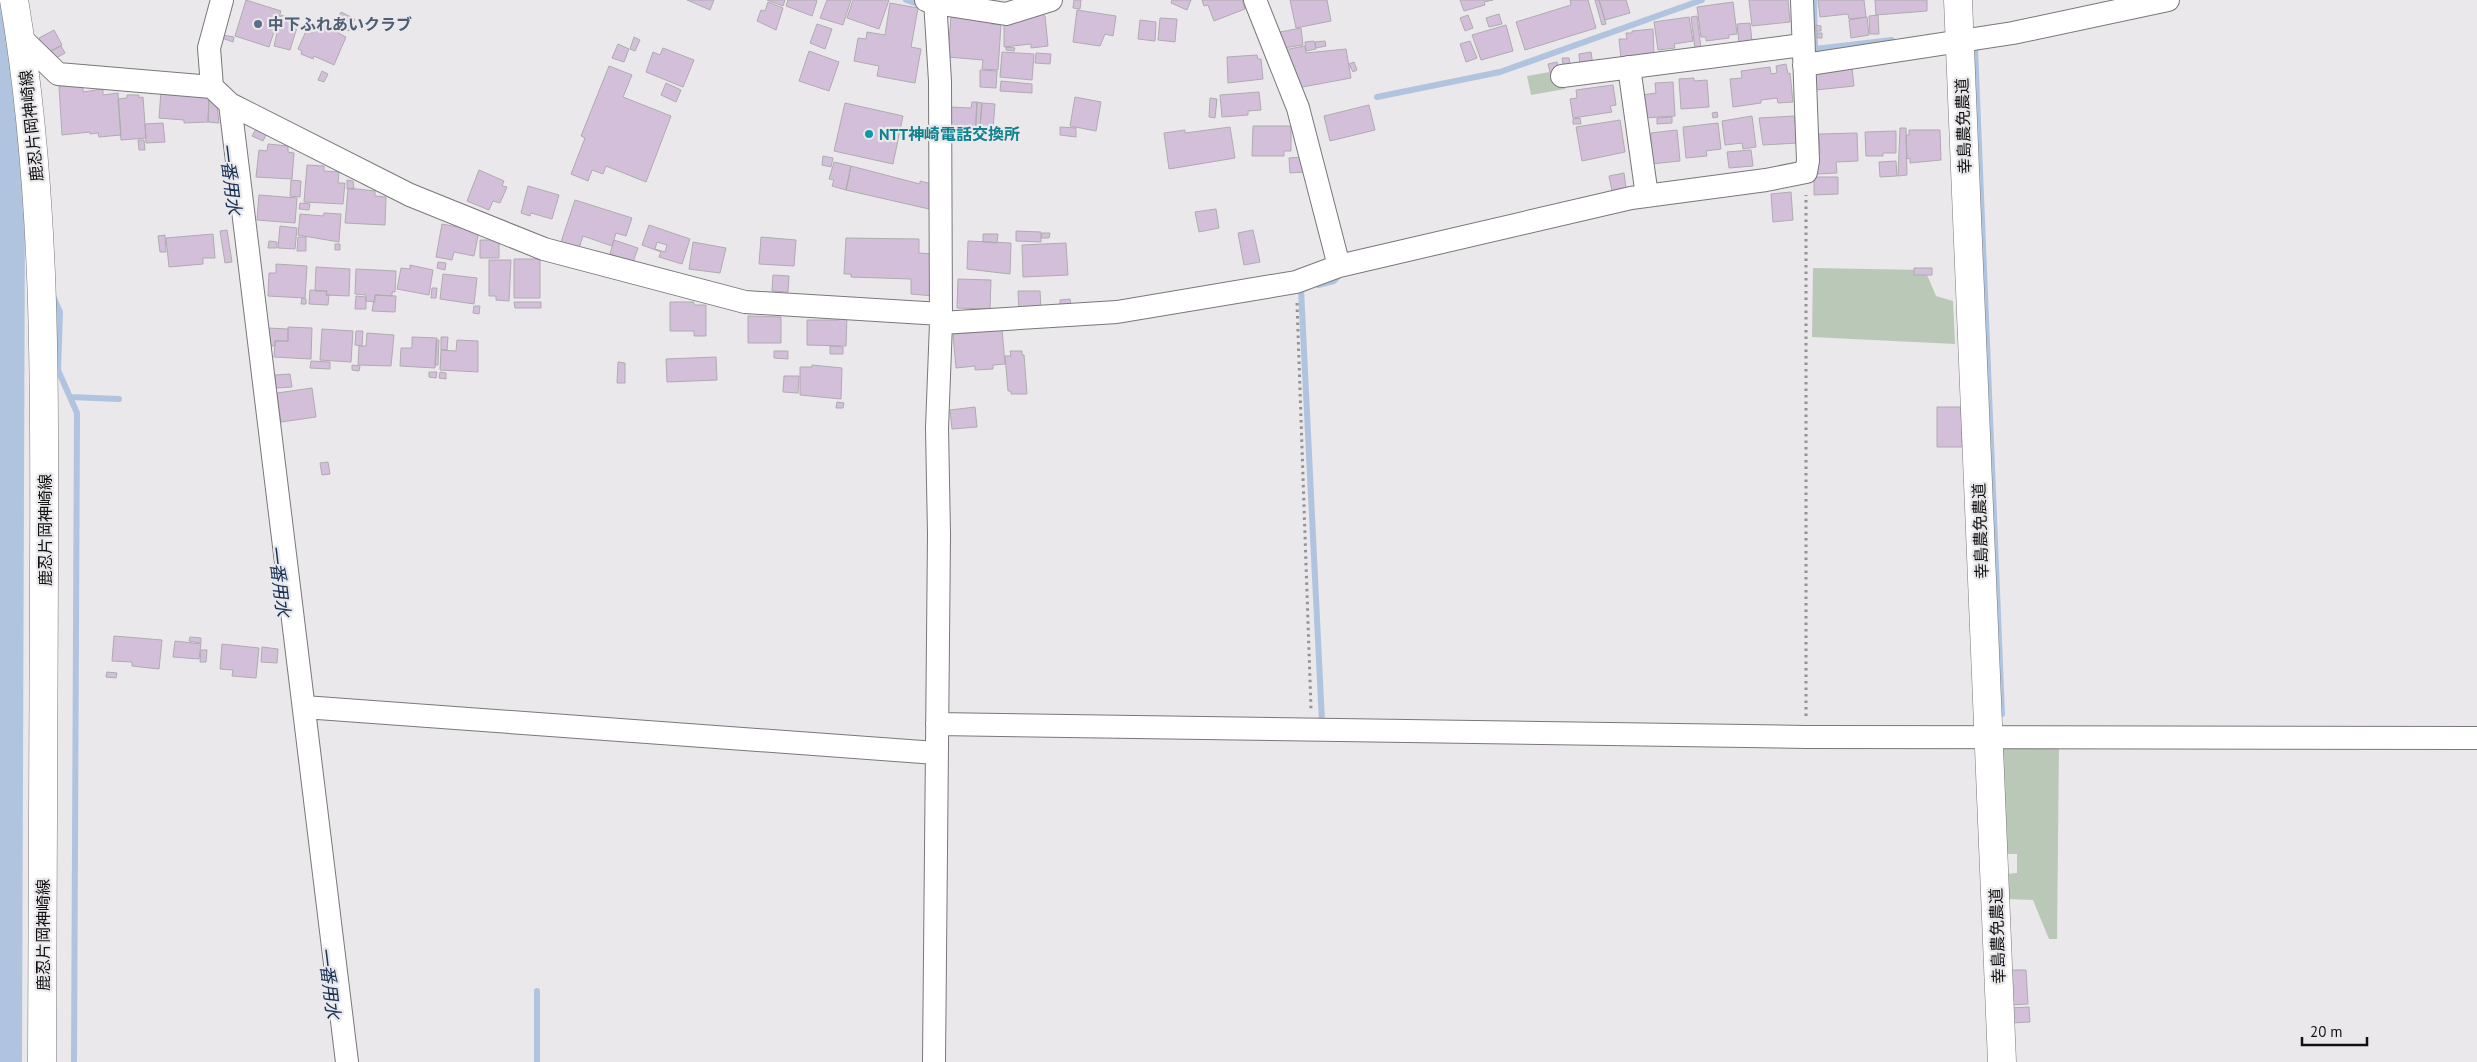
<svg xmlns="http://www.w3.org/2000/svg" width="2477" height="1062" viewBox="0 0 2477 1062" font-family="'PT Sans','Noto Sans JP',sans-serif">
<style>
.green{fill:#b9c8b7}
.water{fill:#b0c4df}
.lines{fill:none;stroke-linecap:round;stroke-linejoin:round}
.stream{stroke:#b0c4df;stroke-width:6}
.building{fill:#d4bfdb;stroke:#aeacaf;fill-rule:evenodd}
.street-casing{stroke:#79777a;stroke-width:24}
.secondary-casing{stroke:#79777a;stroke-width:29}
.path{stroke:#929193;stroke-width:3;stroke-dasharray:2.5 4;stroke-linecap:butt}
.street{stroke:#fff;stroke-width:22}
.secondary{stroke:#fff;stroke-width:28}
.service-dot{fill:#5c6f8a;stroke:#eae8eb;stroke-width:2}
.culture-dot{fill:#0f9aa8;stroke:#eae8eb;stroke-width:2}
.labels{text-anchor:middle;stroke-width:4.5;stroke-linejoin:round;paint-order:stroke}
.service-label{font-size:16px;font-weight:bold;fill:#4e5e75;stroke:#eae8eb;text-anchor:start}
.street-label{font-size:16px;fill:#121112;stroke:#eae8eb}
.culture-label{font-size:16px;font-weight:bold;fill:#0d838f;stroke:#eae8eb;text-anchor:start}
.water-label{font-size:18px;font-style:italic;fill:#163257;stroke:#eae8eb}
</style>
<rect width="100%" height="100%" fill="#eae8eb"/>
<path class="green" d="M 1561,70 L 1565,89 L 1531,95 L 1527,76 Z
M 1813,268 L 1925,270 L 1936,296 L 1953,301 L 1955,344 L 1812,337 Z
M 2000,744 L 2059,744 L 2057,939 L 2049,939 L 2033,900 L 2008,899 L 2007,874 L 2017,873 L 2017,854 L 2006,854 Z"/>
<path class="water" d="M 0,0 L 3,0 L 25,204 L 22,1062 L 0,1062 Z"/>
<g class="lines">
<path class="stream" d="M 906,0 L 921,5
M 1814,0 L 1815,49 L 1892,40
M 1975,47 L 2002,714
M 1377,97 L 1500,72 L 1702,0
M 1318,285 L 1334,281 L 1341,273
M 1306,288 L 1301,289 L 1322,722
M 53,296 L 60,312 L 58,370 L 77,413 L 74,1062
M 70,397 L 119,399
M 537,1062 L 537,991"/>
</g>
<path class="building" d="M 246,0 L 281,11 L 269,47 L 235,36 Z
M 687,0 L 714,0 L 710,10 Z
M 767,0 L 785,0 L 783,6 Z
M 788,0 L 816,0 L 817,1 L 812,16 L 786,6 Z
M 827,0 L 851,0 L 843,25 L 820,18 Z
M 853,0 L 889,0 L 879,29 L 847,18 Z
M 1074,0 L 1081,0 L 1080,9 L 1073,8 Z
M 1172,0 L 1191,0 L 1187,10 L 1171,3 Z
M 1202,0 L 1242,0 L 1245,9 L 1214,21 L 1208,5 L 1204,6 Z
M 1290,0 L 1327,0 L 1331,21 L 1296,28 Z
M 1460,0 L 1493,0 L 1484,2 L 1485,5 L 1464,11 Z
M 1570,0 L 1588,0 L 1596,28 L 1525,50 L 1516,22 L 1571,5 Z
M 1595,0 L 1599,0 L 1606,24 L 1602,25 Z
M 1599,0 L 1626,0 L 1630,13 L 1605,20 Z
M 1749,0 L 1788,0 L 1790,22 L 1752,26 Z
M 1818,0 L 1864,0 L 1866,17 L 1849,19 L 1848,14 L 1820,17 Z
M 1875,0 L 1927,0 L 1927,11 L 1876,15 Z
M 768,2 L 783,8 L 776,30 L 757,21 L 761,10 L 765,11 Z
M 1733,2 L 1737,34 L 1729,35 L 1729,38 L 1706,41 L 1706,37 L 1701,37 L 1697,7 Z
M 890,3 L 918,8 L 911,47 L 921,49 L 915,83 L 877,76 L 879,66 L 854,61 L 858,38 L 866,39 L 867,32 L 885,35 Z
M 1077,10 L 1116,16 L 1113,36 L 1105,34 L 1100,46 L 1073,42 Z
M 341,12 L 355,19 L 349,31 L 335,25 Z
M 1043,14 L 1045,16 L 1048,46 L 1031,48 L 1031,44 L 1004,47 L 1004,21 Z
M 1499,14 L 1502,24 L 1489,27 L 1486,18 Z
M 281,15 L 299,21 L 290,50 L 274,46 Z
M 1468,15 L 1473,28 L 1465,31 L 1460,18 Z
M 1878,15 L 1879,34 L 1870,34 L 1869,16 Z
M 1697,16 L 1701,48 L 1695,49 L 1691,17 Z
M 951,17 L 991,20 L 991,24 L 1001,25 L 998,70 L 982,69 L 983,60 L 948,57 Z
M 1689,17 L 1693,41 L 1674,44 L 1675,48 L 1658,50 L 1654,22 Z
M 1867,17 L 1869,35 L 1851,38 L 1849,20 Z
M 1160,18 L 1177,19 L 1175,42 L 1158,40 Z
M 322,20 L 340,28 L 338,33 L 346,37 L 334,65 L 314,56 L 313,59 L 301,54 L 302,51 L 298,49 L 310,22 L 320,26 Z
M 1140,20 L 1156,22 L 1155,41 L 1138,39 Z
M 1750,23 L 1752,41 L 1739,43 L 1737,24 Z
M 817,24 L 832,29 L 825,49 L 810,43 Z
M 1506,25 L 1513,51 L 1481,60 L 1472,35 Z
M 1816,25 L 1821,26 L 1821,31 L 1816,31 Z
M 1301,28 L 1303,45 L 1283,48 L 1280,32 Z
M 1653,29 L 1654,55 L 1621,58 L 1619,39 L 1627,39 L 1626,33 L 1632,33 L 1632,31 Z
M 54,30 L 62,45 L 47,53 L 39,38 Z
M 1817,33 L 1822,33 L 1822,38 L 1817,38 Z
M 222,35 L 234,37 L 233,42 L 222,38 Z
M 634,37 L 640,40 L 635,51 L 630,49 Z
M 1314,41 L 1316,49 L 1306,51 L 1305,42 Z
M 1325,41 L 1326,46 L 1316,48 L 1315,42 Z
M 1470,41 L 1477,58 L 1466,62 L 1460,44 Z
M 618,44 L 629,49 L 624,62 L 612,58 Z
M 61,46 L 65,53 L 51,61 L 47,53 Z
M 1305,46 L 1306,53 L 1346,49 L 1351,78 L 1297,88 L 1284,50 Z
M 1006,47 L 1015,48 L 1014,51 L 1006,50 Z
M 663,48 L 694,60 L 683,87 L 646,72 L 653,52 L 660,55 Z
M 809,51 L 839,62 L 829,91 L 799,81 Z
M 1002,52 L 1034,54 L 1032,80 L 1000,77 Z
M 1591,52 L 1593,66 L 1580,68 L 1579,54 Z
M 1036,53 L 1051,54 L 1050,64 L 1035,63 Z
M 1257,55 L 1258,59 L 1261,59 L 1263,79 L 1228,83 L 1227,57 Z
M 1562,58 L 1569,58 L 1571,69 L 1564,70 Z
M 1354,62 L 1357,70 L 1353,72 L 1349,64 Z
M 1557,62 L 1559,71 L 1550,72 L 1548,64 Z
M 1786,64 L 1788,74 L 1790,73 L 1793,102 L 1778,103 L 1777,98 L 1761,100 L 1761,103 L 1733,107 L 1730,79 L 1742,78 L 1741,71 L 1770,67 L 1771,74 L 1777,73 L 1776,66 Z
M 609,66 L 632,75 L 623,97 L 671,116 L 646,182 L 606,166 L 603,174 L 592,170 L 588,181 L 571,174 L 585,138 L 581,136 Z
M 1852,68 L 1854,86 L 1816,90 L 1814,72 Z
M 980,70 L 997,71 L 996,88 L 980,87 Z
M 322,71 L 328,74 L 324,82 L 318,80 Z
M 1694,78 L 1694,81 L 1707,80 L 1709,107 L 1681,109 L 1679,79 Z
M 1001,81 L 1032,84 L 1032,93 L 1000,91 Z
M 1673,82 L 1675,116 L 1644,118 L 1642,95 L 1656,93 L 1655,83 Z
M 666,83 L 681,90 L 676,102 L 661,95 Z
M 83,84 L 83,92 L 103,89 L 103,95 L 118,93 L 121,135 L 99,137 L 98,133 L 90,134 L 90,132 L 62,135 L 59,86 Z
M 1613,85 L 1616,105 L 1610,106 L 1612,112 L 1573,118 L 1570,99 L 1577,98 L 1576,90 Z
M 161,91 L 209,96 L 208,122 L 184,123 L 184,120 L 159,118 Z
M 1259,92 L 1261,110 L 1248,111 L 1248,115 L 1222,117 L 1220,95 Z
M 127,95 L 139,95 L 139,98 L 143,97 L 146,138 L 121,140 L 118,99 L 127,98 Z
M 209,96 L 216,97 L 219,123 L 208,122 Z
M 1075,97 L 1101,102 L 1096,131 L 1070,126 Z
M 1210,98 L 1217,99 L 1215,118 L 1209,117 Z
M 972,102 L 977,102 L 975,137 L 948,134 L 950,107 L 971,108 Z
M 977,102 L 982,103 L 979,139 L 975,139 Z
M 845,103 L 903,116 L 893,164 L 834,151 Z
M 982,103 L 995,104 L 992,140 L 979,139 Z
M 1369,105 L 1375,130 L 1330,141 L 1324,116 Z
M 1717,112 L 1718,117 L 1713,118 L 1712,113 Z
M 1752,116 L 1756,147 L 1743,149 L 1742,143 L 1725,145 L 1722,121 Z
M 1794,116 L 1798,143 L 1763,145 L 1759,118 Z
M 1672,117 L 1672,123 L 1657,124 L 1657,118 Z
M 1580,118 L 1581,124 L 1573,124 L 1573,119 Z
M 1620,120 L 1625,152 L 1582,161 L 1576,127 Z
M 163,123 L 165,142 L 146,143 L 145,124 Z
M 1718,123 L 1721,149 L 1706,151 L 1707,156 L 1686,158 L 1683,127 Z
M 1253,126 L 1291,126 L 1291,151 L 1284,151 L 1284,156 L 1252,156 Z
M 1060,127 L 1076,128 L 1076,137 L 1060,135 Z
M 1230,127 L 1235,158 L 1169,169 L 1164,133 L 1185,130 L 1185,133 Z
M 1900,128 L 1906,128 L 1907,175 L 1898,176 Z
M 256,129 L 266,135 L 263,141 L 252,136 Z
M 1677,130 L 1680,161 L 1651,164 L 1651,133 Z
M 1909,130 L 1940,130 L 1941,160 L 1910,163 L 1910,158 L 1907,159 L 1906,135 L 1909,135 Z
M 1896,131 L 1896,153 L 1883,153 L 1883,156 L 1866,156 L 1865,132 Z
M 1857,133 L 1858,161 L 1836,162 L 1837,173 L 1817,174 L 1816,153 L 1820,153 L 1819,134 Z
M 138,140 L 144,140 L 145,150 L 139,150 Z
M 268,144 L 288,146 L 288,152 L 294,153 L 292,179 L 256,177 L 259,150 L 267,151 Z
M 1751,150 L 1753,166 L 1729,168 L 1727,152 Z
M 823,156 L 833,158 L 831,167 L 822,165 Z
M 1304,157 L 1305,172 L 1290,173 L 1289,158 Z
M 1896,161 L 1897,176 L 1880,177 L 1879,162 Z
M 834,162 L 851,166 L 846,190 L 832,186 L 834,180 L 829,179 Z
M 307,165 L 324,166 L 324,171 L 339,172 L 338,183 L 345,183 L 343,204 L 304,202 Z
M 851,166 L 920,184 L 920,181 L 932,184 L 929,209 L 846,190 Z
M 479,170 L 504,181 L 502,186 L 507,187 L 500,203 L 493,201 L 489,210 L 467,201 Z
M 1624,173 L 1626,188 L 1612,191 L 1609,176 Z
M 1814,177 L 1838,177 L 1838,194 L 1814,195 Z
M 291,180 L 301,181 L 300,197 L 290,196 Z
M 347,180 L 353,181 L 354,189 L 347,189 Z
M 528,186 L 559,195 L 552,219 L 531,213 L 530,216 L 521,213 Z
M 348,188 L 375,191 L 375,196 L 386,197 L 385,225 L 345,223 Z
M 1791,192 L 1793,220 L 1773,222 L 1771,194 Z
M 259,195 L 297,198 L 295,223 L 257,220 Z
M 575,200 L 632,218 L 626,236 L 616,233 L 612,246 L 583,236 L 579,248 L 561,242 Z
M 300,203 L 310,204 L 309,210 L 299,209 Z
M 1216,209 L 1219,228 L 1199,232 L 1195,212 Z
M 324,213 L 341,214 L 339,242 L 298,235 L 300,214 L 323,216 Z
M 442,224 L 479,231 L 474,256 L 454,252 L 452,260 L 436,257 Z
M 649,225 L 690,239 L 682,264 L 659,257 L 661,252 L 642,245 ZM 657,242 L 667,245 L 665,252 L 655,249 Z
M 280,226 L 297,228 L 295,249 L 278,248 Z
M 227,230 L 232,262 L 225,263 L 220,231 Z
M 1253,230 L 1260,262 L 1244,265 L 1238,233 Z
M 1016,231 L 1041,232 L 1041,242 L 1016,241 Z
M 1042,233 L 1050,233 L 1049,238 L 1041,238 Z
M 213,234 L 215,258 L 203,258 L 203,264 L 169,267 L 166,238 Z
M 983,234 L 998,234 L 997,243 L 983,242 Z
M 165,235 L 166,252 L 160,252 L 158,236 Z
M 298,237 L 306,237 L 306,251 L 297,251 Z
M 761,237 L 796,240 L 794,266 L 759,264 Z
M 846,238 L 919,239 L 919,253 L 934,254 L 934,296 L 911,294 L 911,279 L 851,277 L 851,274 L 844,274 Z
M 480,240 L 499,240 L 499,258 L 480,258 Z
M 614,240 L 638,248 L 633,262 L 610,254 Z
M 269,241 L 277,242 L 277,248 L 268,248 Z
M 968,241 L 1011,243 L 1010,274 L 967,269 Z
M 693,242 L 726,248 L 720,273 L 689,269 Z
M 1066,243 L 1068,275 L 1023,277 L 1022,245 Z
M 335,244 L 340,244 L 340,250 L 335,250 Z
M 514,259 L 540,259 L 540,298 L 514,298 Z
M 489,260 L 511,260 L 509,301 L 496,300 L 496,296 L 489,296 Z
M 438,262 L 446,263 L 445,270 L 437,268 Z
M 276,264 L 307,266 L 305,298 L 268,296 L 269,273 L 276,273 Z
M 410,265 L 433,270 L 429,295 L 397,289 L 401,268 L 410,269 Z
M 316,267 L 350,269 L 349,296 L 326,295 L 327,291 L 315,291 Z
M 1914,268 L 1932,268 L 1932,275 L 1914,275 Z
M 356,269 L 396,271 L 395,292 L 392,292 L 392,296 L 375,295 L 375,302 L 366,301 L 366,295 L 355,294 Z
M 443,274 L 477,278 L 474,304 L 440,299 Z
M 773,275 L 789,276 L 788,292 L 772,291 Z
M 958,279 L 991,280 L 990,309 L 957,308 Z
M 432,288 L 437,288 L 436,298 L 431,298 Z
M 310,290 L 327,291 L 326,295 L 329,295 L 328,305 L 309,304 Z
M 1018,291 L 1040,291 L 1041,310 L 1019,311 Z
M 375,295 L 396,296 L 395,312 L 372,311 Z
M 356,296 L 366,297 L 366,309 L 355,309 Z
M 302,298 L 306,299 L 306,304 L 301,304 Z
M 1070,299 L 1071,305 L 1060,307 L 1060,300 Z
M 514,302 L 541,302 L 541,308 L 515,308 Z
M 670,302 L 694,302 L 694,305 L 706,305 L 706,336 L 694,336 L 694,331 L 670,331 Z
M 474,306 L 480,306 L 479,314 L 473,313 Z
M 748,316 L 781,317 L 781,343 L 748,343 Z
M 839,316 L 847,316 L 846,346 L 807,345 L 807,320 L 839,320 Z
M 288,327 L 312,328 L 311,359 L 274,357 L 275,341 L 288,341 Z
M 268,328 L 288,329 L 288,341 L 275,341 L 275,346 L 268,346 Z
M 322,329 L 353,331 L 351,362 L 320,360 Z
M 981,329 L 1002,329 L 1005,364 L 993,365 L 993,369 L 975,370 L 975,366 L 956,368 L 953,334 L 981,332 Z
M 356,331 L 363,331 L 362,346 L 355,345 Z
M 367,333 L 394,335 L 391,366 L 358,365 L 359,346 L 366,346 Z
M 412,337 L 437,338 L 435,368 L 400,366 L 401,348 L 412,348 Z
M 441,337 L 448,337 L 447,350 L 441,350 Z
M 436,340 L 439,340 L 438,365 L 435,365 Z
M 457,340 L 478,341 L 478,372 L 440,370 L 441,350 L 456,351 Z
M 830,346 L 843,347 L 843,354 L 830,354 Z
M 774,351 L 788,351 L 788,359 L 774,358 Z
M 1010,351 L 1022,351 L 1022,355 L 1024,355 L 1027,394 L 1011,394 L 1011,391 L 1008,391 L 1005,356 L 1011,356 Z
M 716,357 L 717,380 L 667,382 L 666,359 Z
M 311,361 L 330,362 L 330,369 L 310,368 Z
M 618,362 L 625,363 L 625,383 L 617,383 Z
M 352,365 L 360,366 L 359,371 L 352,370 Z
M 812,365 L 842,368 L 841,399 L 800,395 L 800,367 L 812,367 Z
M 429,372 L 437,372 L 436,378 L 429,377 Z
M 440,372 L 446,373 L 446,379 L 439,378 Z
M 290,374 L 292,387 L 276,388 L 275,375 Z
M 784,376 L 799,376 L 798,393 L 783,392 Z
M 312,388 L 316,417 L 281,422 L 277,393 Z
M 837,402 L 844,403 L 843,408 L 836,408 Z
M 975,407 L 977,427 L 952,429 L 950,410 Z
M 1937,407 L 1961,407 L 1962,447 L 1937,447 Z
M 328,462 L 330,474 L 322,475 L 320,463 Z
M 114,636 L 162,640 L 159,669 L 132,666 L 132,662 L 112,661 Z
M 190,637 L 201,638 L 201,643 L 189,641 Z
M 175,641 L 201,644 L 199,659 L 173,657 Z
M 222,644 L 259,648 L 256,678 L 232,676 L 233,670 L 220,669 Z
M 262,647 L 278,649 L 277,663 L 261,662 Z
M 201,650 L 207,650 L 206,662 L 200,662 Z
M 107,672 L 117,673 L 116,678 L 106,677 Z
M 2007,970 L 2026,970 L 2028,1004 L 2009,1005 Z
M 2029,1007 L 2030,1022 L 2011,1023 L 2010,1008 Z"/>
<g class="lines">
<g class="street-casing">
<path id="street" d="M 222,0 L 209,48 L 212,87 L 230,104 L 410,195 L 544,249 L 745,302 L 941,314
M 926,0 L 935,3 L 1006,14 L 1051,0
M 1255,0 L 1298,108 L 1339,266
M 21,38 L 58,74 L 212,87
M 1804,65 L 2013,33 L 2168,0
M 1629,67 L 1647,196
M 1562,76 L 1802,45
M 230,104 L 347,1062
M 941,323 L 1117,312 L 1296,282 L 1339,266 L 1631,198 L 1766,180 L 1806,172 L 1808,161 L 1802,0
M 304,707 L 936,753
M 937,724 L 1806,737 L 2477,738
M 934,1062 L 939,534 L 937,428 L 941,323 L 940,81 L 935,0"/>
</g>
<g class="secondary-casing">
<path id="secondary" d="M 14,0 C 46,188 45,380 44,570 C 44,734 43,898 42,1062
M 1958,0 L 2002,1062"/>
</g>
<path class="path" d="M 1297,303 L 1311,709
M 1806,716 L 1806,195"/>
<use href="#street" class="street"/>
<use href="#secondary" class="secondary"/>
</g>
<circle class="service-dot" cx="258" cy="24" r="5"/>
<circle class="culture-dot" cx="869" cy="134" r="5"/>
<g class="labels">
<g class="service-label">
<text x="268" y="30">中下ふれあいクラブ</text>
</g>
<g class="street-label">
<text transform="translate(31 126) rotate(-96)" y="6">鹿忍片岡神崎線</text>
<text transform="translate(1963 126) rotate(-92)" y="6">幸島農免農道</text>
<text transform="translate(45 530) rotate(-90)" y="6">鹿忍片岡神崎線</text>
<text transform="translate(1980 531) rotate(-92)" y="6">幸島農免農道</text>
<text transform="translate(43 935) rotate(-90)" y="6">鹿忍片岡神崎線</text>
<text transform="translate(1997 936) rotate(-92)" y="6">幸島農免農道</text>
</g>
<g class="culture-label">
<text x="879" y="140">NTT神崎電話交換所</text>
</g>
<g class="water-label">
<text transform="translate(230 179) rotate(83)" y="6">一番用水</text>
<text transform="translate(279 581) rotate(83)" y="6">一番用水</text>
<text transform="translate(329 983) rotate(83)" y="6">一番用水</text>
</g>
</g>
<path d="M2302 1037v8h65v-8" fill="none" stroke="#121112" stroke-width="2.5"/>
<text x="2310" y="1037" font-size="15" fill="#121112" stroke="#eae8eb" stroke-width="4" paint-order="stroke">20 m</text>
</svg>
